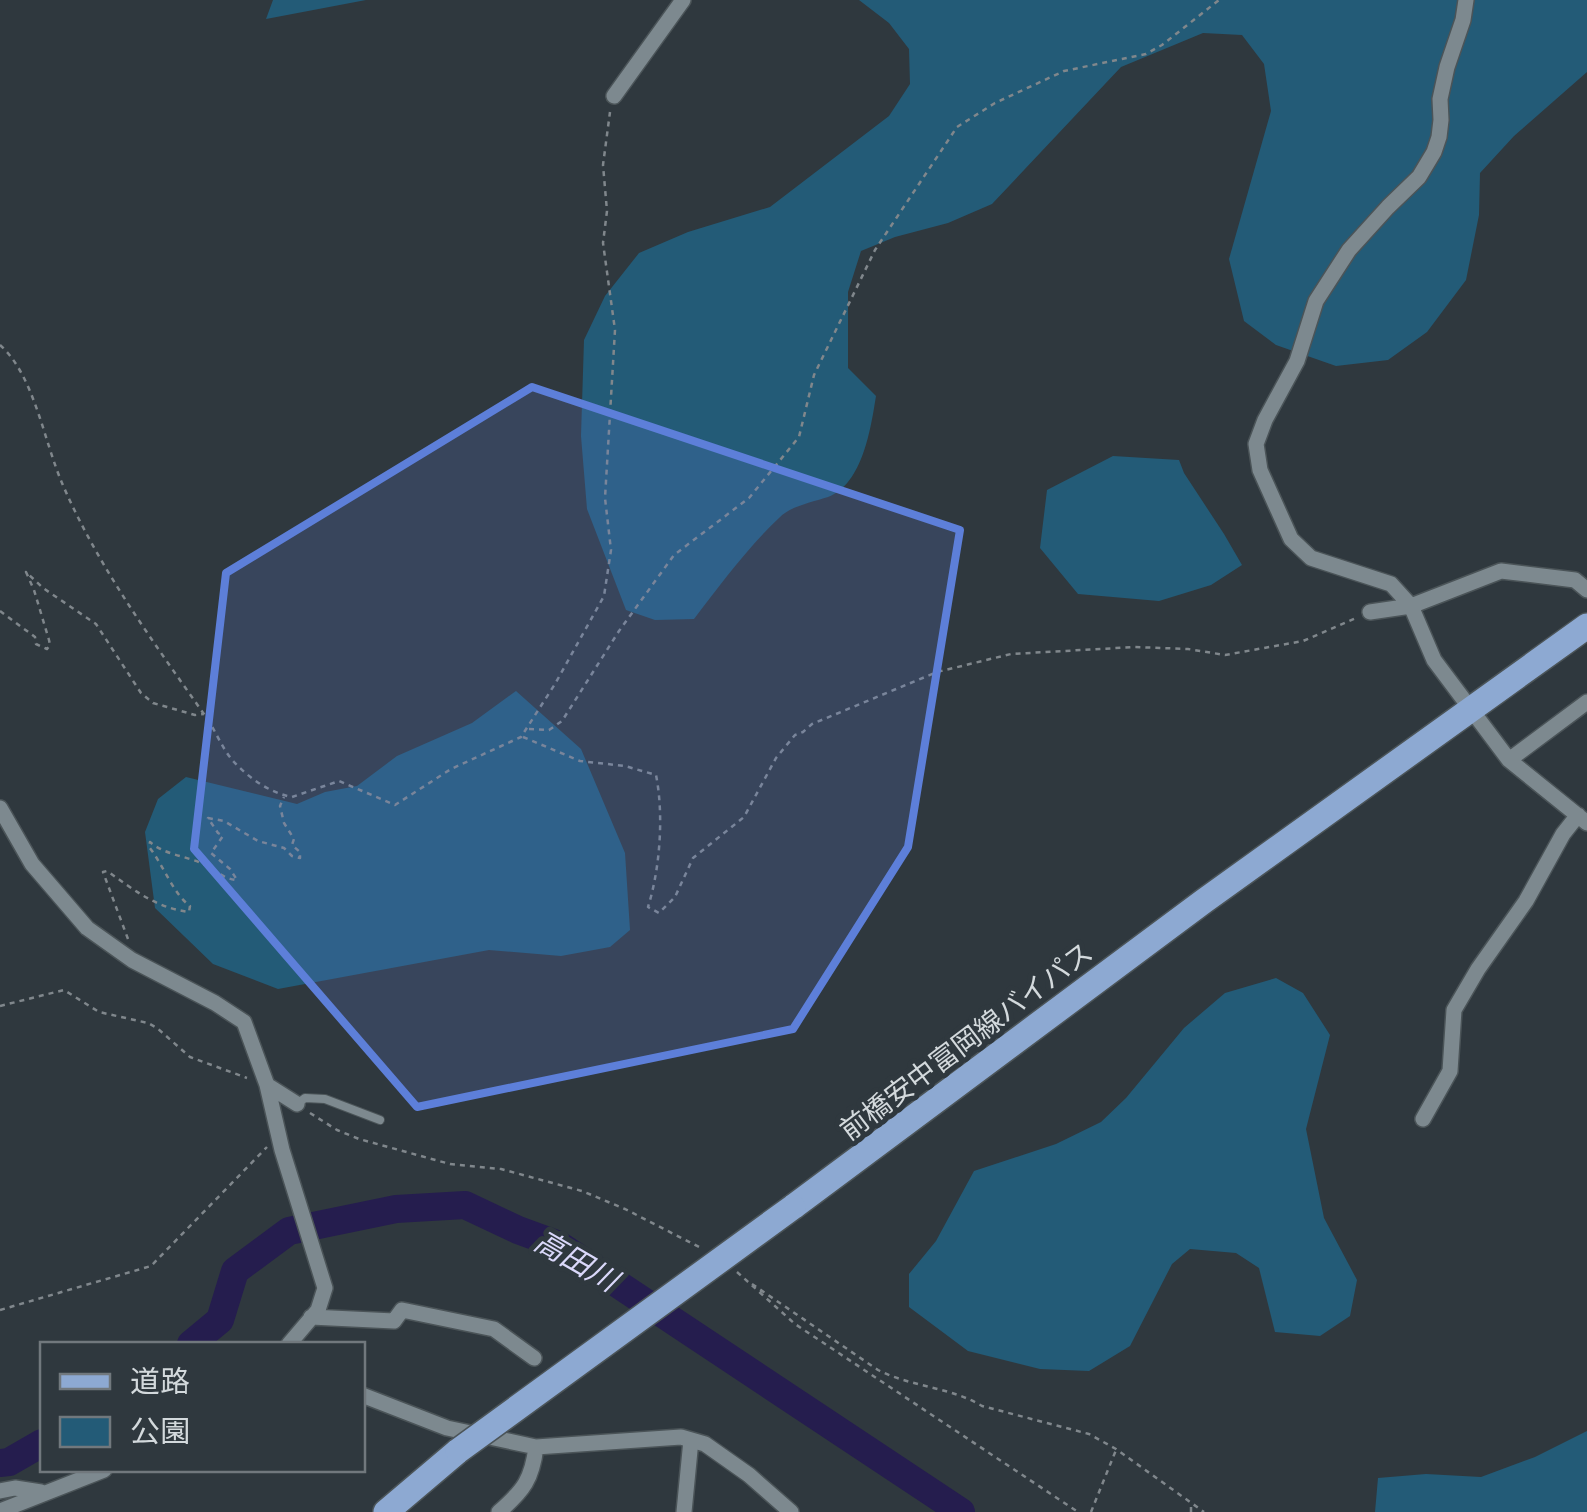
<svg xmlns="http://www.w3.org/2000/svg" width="1587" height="1512" viewBox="0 0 1587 1512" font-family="'DejaVu Sans','Noto Sans JP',sans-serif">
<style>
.green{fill:#235b77}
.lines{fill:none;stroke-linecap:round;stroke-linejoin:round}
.river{stroke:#251d4e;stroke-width:28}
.service-casing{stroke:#4b5458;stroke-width:10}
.minor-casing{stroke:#4b5458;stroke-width:18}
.primary-casing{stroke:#4b5458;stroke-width:28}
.path{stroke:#80878c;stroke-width:2.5;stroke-dasharray:5 5;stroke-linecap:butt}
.service{stroke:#7d898f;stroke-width:8}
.minor{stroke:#7d898f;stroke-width:15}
.primary{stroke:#8da9d2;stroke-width:25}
.primary-bridge-casing{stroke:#4b5458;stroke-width:28;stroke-linecap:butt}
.primary-bridge{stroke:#8da9d2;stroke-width:25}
.marked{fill:#5d7fd9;fill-opacity:0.2;stroke:#5d7fd9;stroke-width:8;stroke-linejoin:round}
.labels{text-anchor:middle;stroke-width:10;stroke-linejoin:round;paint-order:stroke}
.street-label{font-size:28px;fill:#d3d9dc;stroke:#2f383e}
.water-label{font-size:30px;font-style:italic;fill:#dad8fa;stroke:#2f383e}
</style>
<rect width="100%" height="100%" fill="#2f383e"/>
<path class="green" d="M 273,0 L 366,0 L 266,19 Z
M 859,0 L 1587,0 L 1587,72 L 1514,136 L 1480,173 L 1479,215 L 1466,280 L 1427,332 L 1388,360 L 1336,366 L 1276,345 L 1244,321 L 1229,259 L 1271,111 L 1264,64 L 1242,35 L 1203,33 L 1121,67 L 992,204 L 948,223 L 895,237 L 861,251 L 848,292 L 848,368 L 876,396 C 871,427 863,484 828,497 C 813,502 790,506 779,518 C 749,546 719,586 694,619 L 655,620 L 626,610 L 587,509 L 581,436 L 584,340 L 605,296 L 639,253 L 688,232 L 770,207 L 889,116 L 910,84 L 909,49 L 889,23 Z
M 1113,456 L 1179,460 L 1184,473 L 1224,534 L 1242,565 L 1211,585 L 1159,601 L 1078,594 L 1040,548 L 1047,490 Z
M 516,691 L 581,749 L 625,853 L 630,930 L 610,947 L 561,956 L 489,950 L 278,989 L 213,964 L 155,908 L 145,832 L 158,799 L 186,777 L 297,804 L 325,792 L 357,786 L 397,756 L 472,723 Z
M 1276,978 L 1303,993 L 1330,1035 L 1306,1129 L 1324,1218 L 1357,1280 L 1350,1316 L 1320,1336 L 1275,1332 L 1259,1268 L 1236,1253 L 1190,1249 L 1172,1264 L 1130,1346 L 1089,1371 L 1040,1369 L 968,1351 L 909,1307 L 909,1274 L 936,1241 L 974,1171 L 1056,1144 L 1101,1122 L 1126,1098 L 1184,1028 L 1225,993 Z
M 1587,1431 L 1587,1512 L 1375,1512 L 1378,1478 L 1426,1474 L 1481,1477 L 1535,1457 Z"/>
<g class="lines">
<path class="river" d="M 191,1344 L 220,1320 L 235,1271 L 289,1231 L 396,1209 L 465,1205 L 518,1230 L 559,1245 L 961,1512
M 0,1463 L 9,1462 L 42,1443"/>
<g class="service-casing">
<path id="service" d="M 297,1104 L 305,1098 L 325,1099 L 380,1120"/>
</g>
<g class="minor-casing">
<path id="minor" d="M 1466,0 L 1463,20 L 1447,67 L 1440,99 L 1441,120 L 1439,137 L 1434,152 L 1419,177 L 1388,207 L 1349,250 L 1316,301 L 1297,361 L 1265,420 L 1256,444 L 1260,470 L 1291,539 L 1311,558 L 1391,584 L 1411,606 L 1434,660 L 1509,760 L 1587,823
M 614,96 L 683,0
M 1370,612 L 1411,606 L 1501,571 L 1575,580 L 1587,590
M 1509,760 L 1587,702
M 0,808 L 32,864 L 87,928 L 132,960 L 215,1003 L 244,1022 L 267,1085 L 282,1150 L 325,1288 L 318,1310 L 289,1344
M 267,1085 L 297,1104
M 1423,1119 L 1450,1071 L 1454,1010 L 1478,969 L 1526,901 L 1563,834 L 1578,815
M 311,1317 L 394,1321 L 402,1310 L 494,1329 L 534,1358
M 362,1395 L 447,1428 L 536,1447 L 681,1437 L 705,1444 L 749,1475 L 791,1512
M 0,1491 L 15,1488 L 41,1492
M 0,1511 L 104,1470
M 499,1512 C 524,1490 532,1479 536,1447
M 684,1512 L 691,1440"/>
</g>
<g class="primary-casing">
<path id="primary" d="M 793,1207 L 1204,901 L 1587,626
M 386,1512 L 458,1451"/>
</g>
<path class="path" d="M 0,345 C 34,375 44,441 62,483 C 98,567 154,643 206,717 C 216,731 222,749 234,762 C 249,778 270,793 292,797 L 339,781 L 395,805 L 451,769 L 521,737 L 555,684 L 604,596 L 611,550 L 605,498 L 615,330 L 603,243 L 607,211 L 603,165 L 610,112
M 0,611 L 35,637 L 36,644 L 47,649 L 50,645 L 49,640 L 34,590 L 26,572 L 43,588 L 96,624 L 141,693 L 153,703 L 195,715 L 204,714
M 529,729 L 549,730 L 562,721 L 619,631 L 674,555 L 749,498 L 799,437 L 814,375 L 875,250 L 957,127 L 995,103 L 1064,71 L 1146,54 L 1162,45 L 1219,0
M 523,737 L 580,761 L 625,766 L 656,775 C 664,815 660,869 648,907 L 659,913 L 675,897 L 693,858 L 744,817 L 776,758 L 795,735 L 803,732 L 812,724 L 937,672 L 1011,654 L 1135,647 L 1188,649 L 1225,655 L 1303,641 L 1356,618
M 128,939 L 103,872 L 107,871 C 136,891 154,907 189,912 L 190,906 C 173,894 163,864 149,847 L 150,842 C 163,854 185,856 201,863 C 214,868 222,879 237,880 L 230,869 L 211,853 L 223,836 L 218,833 L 208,818 L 224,821 L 258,841 L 284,848 L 292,856 L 300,858 L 300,852 L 292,845 L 294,839 L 284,823 L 280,806 L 284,797
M 0,1006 L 64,990 L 99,1012 L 148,1023 L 157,1028 L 190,1057 L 247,1078
M 310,1113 L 337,1130 L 359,1139 L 450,1164 L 501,1169 L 582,1191 L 625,1209 L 701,1248
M 737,1272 L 795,1324 L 1078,1512
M 752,1284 L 878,1370 C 911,1387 951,1387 982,1406 L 1089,1434 L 1116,1449 L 1204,1512
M 0,1310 L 151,1266 L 267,1147
M 1091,1512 L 1116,1450
M 1191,1512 L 1191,1503"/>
<use href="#service" class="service"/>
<use href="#minor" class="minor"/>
<use href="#primary" class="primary"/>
<g class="primary-bridge-casing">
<path id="primary-bridge" d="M 458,1451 L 793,1207"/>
</g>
<use href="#primary-bridge" class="primary-bridge"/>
</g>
<path class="marked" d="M 532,387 L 960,530 L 908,847 L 793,1029 L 417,1107 L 194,849 L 226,573 Z"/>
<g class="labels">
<g class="street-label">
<text transform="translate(966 1041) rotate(-37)" y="10">前橋安中富岡線バイパス</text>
</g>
<g class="water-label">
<text transform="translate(576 1261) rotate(30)" y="10">高田川</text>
</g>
</g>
<rect x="40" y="1342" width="325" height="130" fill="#2f383e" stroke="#71787d" stroke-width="2.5"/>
<rect x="60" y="1374" width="50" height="15" fill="#8da9d2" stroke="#71787d" stroke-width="2.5"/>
<text x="130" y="1392" font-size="30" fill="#d3d9dc">道路</text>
<rect x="60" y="1417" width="50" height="30" fill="#235b77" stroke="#71787d" stroke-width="2.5"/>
<text x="130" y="1442" font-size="30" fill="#d3d9dc">公園</text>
</svg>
